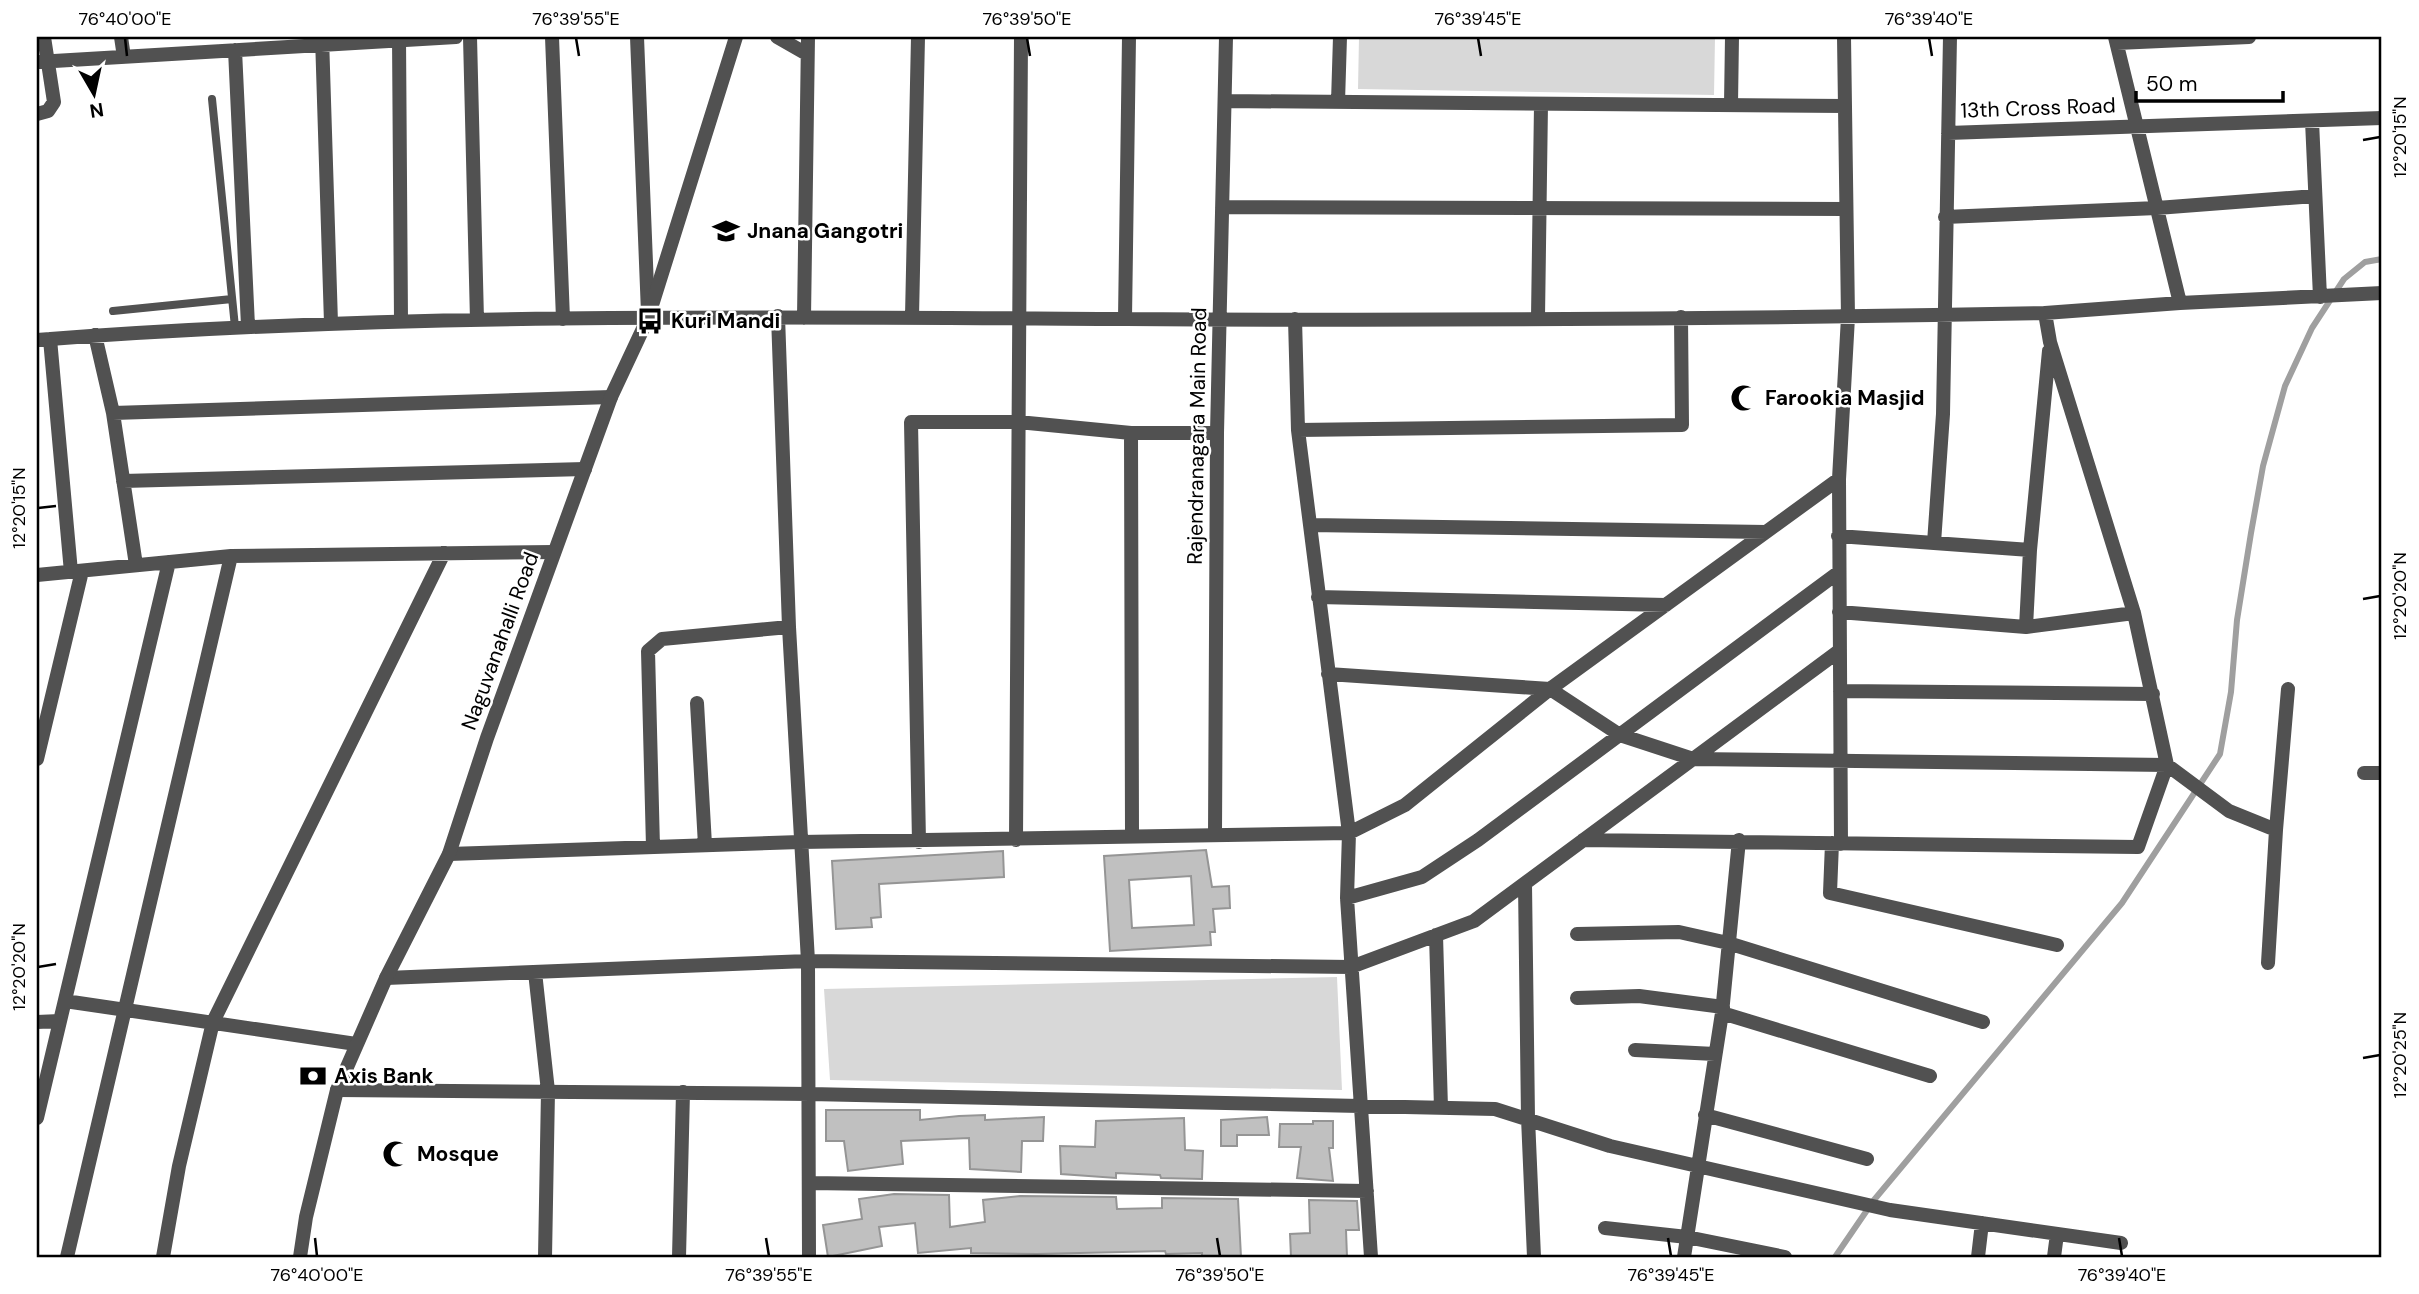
<svg xmlns="http://www.w3.org/2000/svg" width="2419" height="1294" viewBox="0 0 2419 1294" font-family="'DM Sans',sans-serif">
<style>
.green{fill:#d8d8d8}
.lines{fill:none;stroke-linecap:round;stroke-linejoin:round}
.stream{stroke:#9f9f9f;stroke-width:6}
.building{fill:#c0c0c0;stroke:#959595;stroke-width:2;fill-rule:evenodd}
.service{stroke:#515151;stroke-width:8}
.minor{stroke:#515151;stroke-width:14}
.tertiary{stroke:#515151;stroke-width:14}
.ticks{fill:none;stroke:#000;stroke-width:2.5}
.labels{text-anchor:middle;stroke-width:5;stroke-linejoin:round;paint-order:stroke}
.street-label{font-size:21px;fill:#000;stroke:#fff}
.poi-label{font-size:21px;font-weight:bold;fill:#000;stroke:#fff;text-anchor:start}
.neatline{fill:none;stroke:#000;stroke-width:2.5}
.ticks-label{font-size:18px;text-anchor:middle;fill:#000}
</style>
<rect width="100%" height="100%" fill="#fff"/>
<path class="green" d="M 1359,37 L 1715,37 L 1714,95 L 1358,89 Z
M 1337,977 L 1342,1090 L 830,1080 L 824,989 Z"/>
<g class="lines">
<path class="stream" d="M 1835,1257 L 1874,1200 L 2122,903 L 2220,754 L 2231,692 L 2237,620 L 2251,533 L 2263,466 L 2285,386 L 2312,328 L 2344,279 L 2365,262 L 2382,259"/>
</g>
<path class="building" d="M 1206,850 L 1212,887 L 1229,886 L 1230,908 L 1213,909 L 1215,932 L 1210,932 L 1211,945 L 1110,951 L 1104,856 ZM 1191,876 L 1194,925 L 1132,928 L 1129,880 Z
M 1003,851 L 1004,877 L 879,884 L 881,917 L 871,918 L 872,927 L 836,929 L 832,861 Z
M 826,1110 L 920,1110 L 920,1120 L 959,1116 L 985,1115 L 985,1120 L 1044,1117 L 1043,1141 L 1022,1141 L 1021,1172 L 970,1169 L 969,1138 L 901,1141 L 903,1164 L 848,1171 L 844,1141 L 826,1141 Z
M 1267,1117 L 1269,1135 L 1237,1135 L 1237,1146 L 1221,1146 L 1221,1120 Z
M 1184,1118 L 1185,1150 L 1203,1151 L 1202,1179 L 1161,1178 L 1160,1175 L 1116,1173 L 1116,1178 L 1061,1174 L 1060,1146 L 1095,1147 L 1096,1121 Z
M 1313,1121 L 1333,1121 L 1333,1148 L 1329,1148 L 1333,1181 L 1297,1178 L 1301,1147 L 1279,1147 L 1280,1124 L 1313,1124 Z
M 894,1194 L 949,1195 L 950,1227 L 985,1222 L 983,1200 L 1020,1196 L 1116,1197 L 1117,1209 L 1162,1208 L 1162,1198 L 1238,1199 L 1241,1257 L 1202,1257 L 1202,1253 L 1166,1254 L 1165,1251 L 1037,1254 L 971,1253 L 971,1248 L 918,1253 L 915,1223 L 879,1227 L 882,1246 L 828,1257 L 823,1225 L 862,1219 L 859,1199 Z
M 1309,1200 L 1357,1201 L 1359,1230 L 1346,1230 L 1347,1257 L 1291,1257 L 1290,1234 L 1310,1233 Z"/>
<g class="lines">
<path class="service" d="M 212,99 L 235,327
M 113,311 L 232,299"/>
<path class="minor" d="M 121,37 L 124,57
M 322,37 L 331,323
M 399,37 L 401,321
M 470,37 L 477,320
M 552,37 L 563,319
M 637,37 L 648,313
M 777,37 L 805,53
M 2115,37 L 2180,303
M 2117,43 L 2249,37
M 235,50 L 248,326
M 37,62 L 456,37
M 1225,101 L 1845,106
M 1338,102 L 1340,37
M 1731,104 L 1732,37
M 37,114 L 48,111 L 54,102 L 44,37
M 2312,121 L 2320,297
M 1948,133 L 2382,118
M 1222,207 L 1846,209
M 1945,217 L 2157,208 L 2315,196
M 778,316 L 789,627 L 808,961 L 809,1257
M 912,317 L 918,37
M 804,318 L 808,37
M 1538,318 L 1541,104
M 1125,319 L 1129,37
M 1295,319 L 1298,430 L 1349,833 L 1347,898 L 1371,1257
M 95,335 L 113,413 L 136,565
M 50,339 L 71,572
M 37,340 C 399,312 763,317 1126,319 C 1432,321 1739,319 2045,313 L 2180,303 L 2382,293
M 113,413 L 611,397
M 1298,430 L 1682,425 L 1681,317
M 1131,433 L 1132,837
M 123,481 L 585,469
M 1310,525 L 1766,532
M 1838,536 L 2030,550
M 1934,543 L 1943,414 L 1950,37
M 37,575 L 231,556 L 554,552
M 1318,597 L 1666,605
M 1839,612 L 2026,627 L 2134,613
M 2026,627 L 2030,550 L 2049,351
M 1328,674 L 1550,689 L 1620,735 L 1693,759 L 2167,765 L 2229,811 L 2276,830 L 2268,963
M 1840,691 L 2153,694
M 697,703 L 705,845
M 37,759 L 82,571
M 2364,773 L 2382,773
M 2276,830 L 2288,689
M 1215,835 L 1217,433 L 1226,37
M 1016,840 L 1021,37
M 1583,840 L 2138,847 L 2167,765 L 2134,613 L 2050,342 L 2045,313
M 919,842 L 911,422 L 1018,422 L 1131,433 L 1217,433
M 1832,843 L 1830,893 L 2057,945
M 1841,844 L 1839,479 L 1848,317 L 1844,37
M 653,847 L 648,651 L 662,639 L 789,627
M 449,854 L 800,842 L 1349,833 L 1405,805 L 1550,689 L 1839,479
M 1525,884 L 1528,1118 L 1534,1257
M 1347,898 L 1422,877 L 1478,840 L 1839,572
M 1577,934 L 1679,932 L 1728,943 L 1983,1022
M 1436,935 L 1441,1108
M 535,972 L 548,1091 L 545,1257
M 386,978 L 808,961 L 1351,967 L 1474,921 L 1839,651
M 1577,998 L 1639,996 L 1723,1007
M 65,1001 L 356,1044
M 1722,1013 L 1930,1076
M 37,1022 L 60,1021
M 1635,1050 L 1715,1054
M 337,1090 L 810,1094 L 1495,1109 L 1610,1146 L 1890,1210 L 2121,1243
M 1705,1115 L 1867,1159
M 37,1118 L 169,562
M 810,1183 L 1367,1191
M 1605,1228 L 1687,1237 L 1785,1257
M 67,1257 L 231,556
M 163,1257 L 179,1166 L 213,1022 L 444,553
M 679,1257 L 683,1092
M 1684,1257 L 1722,1013 L 1739,840
M 1978,1257 L 1982,1223
M 2054,1257 L 2057,1234"/>
<path class="tertiary" d="M 300,1257 L 306,1217 L 337,1090 L 386,978 L 449,854 L 487,738 L 611,397 L 648,318 L 736,37"/>
</g>
<path class="ticks" d="M 125,38 L 127,56M 576,38 L 579,56M 1027,38 L 1030,56M 1478,38 L 1481,56M 1929,38 L 1932,56M 2363,140 L 2380,137M 38,508 L 56,506M 2363,599 L 2380,596M 38,967 L 56,964M 2363,1058 L 2380,1055M 315,1238 L 317,1256M 766,1238 L 769,1256M 1217,1238 L 1220,1256M 1668,1238 L 1671,1256M 2119,1238 L 2122,1256"/>
<defs>
<g id="school-bare" transform="scale(2.1)"><path d="M0-5L7-2L0 1L-7-2ZM-4 1L0 2.5L4 1V4Q0 6-4 4Z" fill="#000" stroke="#fff" stroke-width="2.5" paint-order="stroke"/></g>
<g id="bus-bare" transform="scale(2.1)"><path d="M-5-6H5V4H4V6H2V4H-2V6H-4V4H-5ZM-3.5-4V0h7V-4ZM-3.5 1.2v1.5H-2V1.2ZM2 1.2v1.5H3.5V1.2Z" fill="#000" stroke="#fff" stroke-width="2.5" paint-order="stroke"/></g>
<g id="mosque-bare" transform="scale(2.1)"><path d="M3.5-4.9A6 6 0 1 0 3.5 4.9A5 5 0 1 1 3.5-4.9Z" fill="#000" stroke="#fff" stroke-width="2.5" paint-order="stroke"/></g>
<g id="bank-bare" transform="scale(2.1)"><path d="M-6-4H6V4H-6ZM0-2.3a2.3 2.3 0 1 0 0 4.6a2.3 2.3 0 1 0 0-4.6Z" fill="#000" stroke="#fff" stroke-width="2.5" paint-order="stroke"/></g>
</defs>
<g fill-rule="evenodd">
<use href="#school-bare" x="726" y="231"/>
<use href="#bus-bare" x="650" y="321"/>
<use href="#mosque-bare" x="1744" y="398"/>
<use href="#bank-bare" x="313" y="1076"/>
<use href="#mosque-bare" x="396" y="1154"/>
</g>
<g class="labels">
<g class="street-label">
<text transform="translate(2038 108) rotate(-2)" y="7">13th Cross Road</text>
<text transform="translate(1197 436) rotate(-89)" y="7">Rajendranagara Main Road</text>
<text transform="translate(500 641) rotate(-70)" y="7">Naguvanahalli Road</text>
</g>
<g class="poi-label">
<text x="747" y="238">Jnana Gangotri</text>
<text x="671" y="328">Kuri Mandi</text>
<text x="1765" y="405">Farookia Masjid</text>
<text x="334" y="1083">Axis Bank</text>
<text x="417" y="1161">Mosque</text>
</g>
</g>
<rect width="2419" height="1294" fill="none" stroke="#ffffff" stroke-width="77"/>
<g transform="translate(94 94) rotate(171)" stroke="#ffffff" stroke-width="5" paint-order="stroke">
<path d="M0-5L12 26L0 18L-12 26Z" fill="#000000"/>
<text y="-10" font-size="19" font-weight="bold" text-anchor="middle" fill="#000000">N</text>
</g>
<path d="M2136 91v10h147v-10" fill="none" stroke="#000000" stroke-width="3.5"/>
<text x="2146" y="91" font-size="21" fill="#000000" stroke="#ffffff" stroke-width="5" paint-order="stroke">50 m</text>
<rect x="38" y="38" width="2342" height="1218" class="neatline"/>
<g class="ticks-label">
<text x="125" y="25">76°40'00"E</text>
<text x="576" y="25">76°39'55"E</text>
<text x="1027" y="25">76°39'50"E</text>
<text x="1478" y="25">76°39'45"E</text>
<text x="1929" y="25">76°39'40"E</text>
<text transform="translate(2400 137) rotate(-90)" y="6">12°20'15"N</text>
<text transform="translate(19 508) rotate(-90)" y="6">12°20'15"N</text>
<text transform="translate(2400 596) rotate(-90)" y="6">12°20'20"N</text>
<text transform="translate(19 967) rotate(-90)" y="6">12°20'20"N</text>
<text transform="translate(2400 1055) rotate(-90)" y="6">12°20'25"N</text>
<text x="317" y="1281">76°40'00"E</text>
<text x="769" y="1281">76°39'55"E</text>
<text x="1220" y="1281">76°39'50"E</text>
<text x="1671" y="1281">76°39'45"E</text>
<text x="2122" y="1281">76°39'40"E</text>
</g>
</svg>
